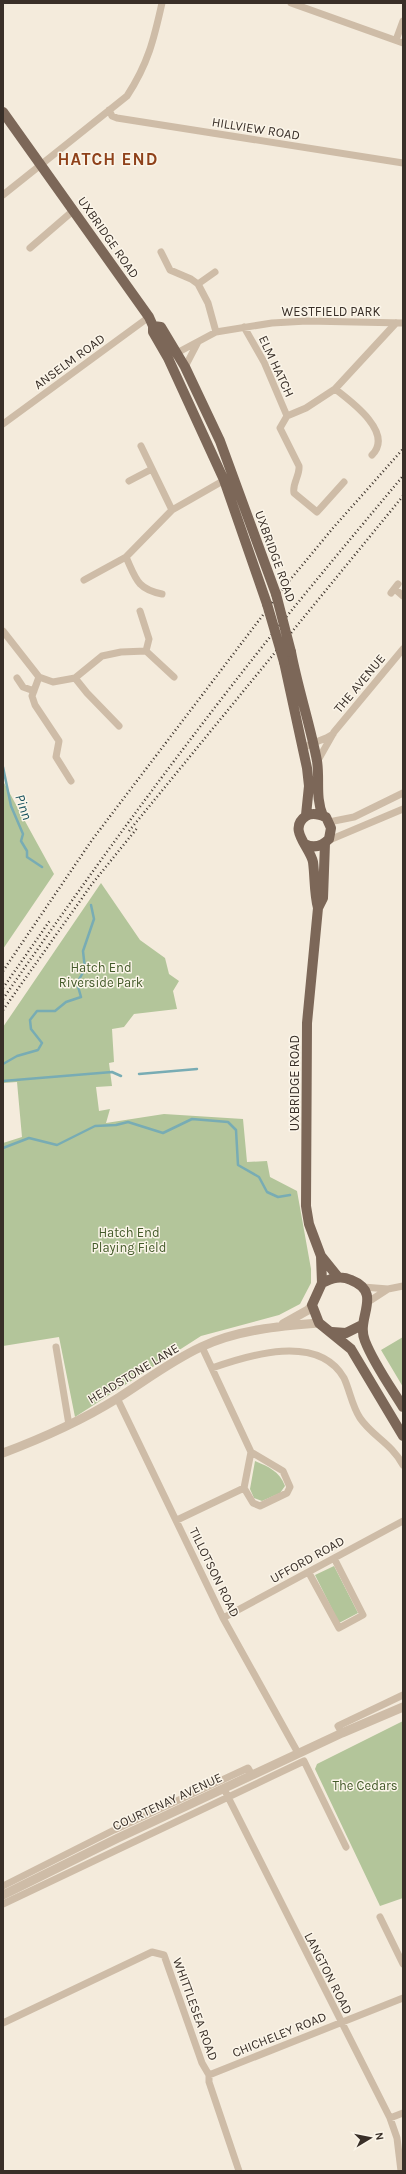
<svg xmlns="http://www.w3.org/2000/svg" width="406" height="2174" viewBox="0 0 406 2174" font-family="Karla,sans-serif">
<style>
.green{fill:#b3c59a}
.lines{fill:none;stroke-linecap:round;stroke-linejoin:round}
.stream{stroke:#78acb4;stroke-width:2.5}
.minor{stroke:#cebca7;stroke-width:7}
.tertiary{stroke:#cebca7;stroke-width:9}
.primary{stroke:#7c6758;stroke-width:10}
.rail{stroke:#392f28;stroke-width:2.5;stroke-dasharray:1 3;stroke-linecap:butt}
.primary-bridge{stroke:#7c6758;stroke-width:10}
.labels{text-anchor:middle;stroke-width:3;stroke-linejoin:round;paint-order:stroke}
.street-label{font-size:13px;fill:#392f28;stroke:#fbf5e9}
.park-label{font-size:13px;fill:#435a29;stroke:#fbf5e9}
.water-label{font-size:14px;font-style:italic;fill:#1a535f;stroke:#fbf5e9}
.district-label{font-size:17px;font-weight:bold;letter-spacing:1px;fill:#8f411a;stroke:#fbf5e9}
</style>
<rect width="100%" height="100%" fill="#f4ebdc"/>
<path class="green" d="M 3,781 L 54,874 L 3,949 Z
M 101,883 L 140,940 L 165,958 L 169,974 L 179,981 L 173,991 L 177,1009 L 134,1014 L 124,1027 L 112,1029 L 114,1062 L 109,1063 L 112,1086 L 96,1087 L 99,1111 L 110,1109 L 106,1123 L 164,1114 L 243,1119 L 247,1162 L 267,1161 L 270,1177 L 297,1191 L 311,1269 L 311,1283 L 300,1304 L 279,1315 L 201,1336 L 75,1417 L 59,1337 L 3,1346 L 3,1143 L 22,1137 L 17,1082 L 3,1083 L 3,1027 Z
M 403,1337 L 403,1387 L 381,1350 Z
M 255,1461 C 269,1467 279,1471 285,1486 L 280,1493 L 262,1501 L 254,1498 L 250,1489 Z
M 334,1566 L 358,1613 L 339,1623 L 315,1575 Z
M 403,1721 L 403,1898 L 380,1906 L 315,1769 L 317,1764 Z"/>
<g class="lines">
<path class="stream" d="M 3,767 L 11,806 L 23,834 L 21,841 L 27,851 L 27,857 L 42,867
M 3,1064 L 17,1056 L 38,1050 L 42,1043 L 31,1029 L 30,1020 L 37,1011 L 55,1011 L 66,1002 L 81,997 L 77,983 L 85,969 L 83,951 L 94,919 L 91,905
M 139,1074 L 197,1069
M 3,1081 L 112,1072 L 121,1076
M 3,1148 L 29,1138 L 57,1145 L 95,1126 L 116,1125 L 128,1122 L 163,1133 L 192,1119 L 228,1122 L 236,1130 L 238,1165 L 259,1177 L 267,1192 L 278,1197 L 290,1195"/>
<path class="minor" d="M 291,3 L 403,43
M 396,40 L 403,21
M 109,110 L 112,116 L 117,118 L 403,163
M 3,195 L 127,96 C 148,64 154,39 162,3
M 30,248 L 74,210
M 161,252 L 170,270 L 191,279 L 198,284 L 215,272
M 198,284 L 208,303 L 216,332
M 244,327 L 264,362 L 287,416
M 173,355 L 216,332 L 272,323 L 307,321 L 403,323
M 185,367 L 198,342
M 335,389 C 352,402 394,433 372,455
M 287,416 L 280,428 L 299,466 C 300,476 292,483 294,493 L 317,512 L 344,482
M 287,416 L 306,408 L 335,389 L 396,323
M 3,424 L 149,317
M 141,446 L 172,510
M 129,481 L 152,469
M 126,557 C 136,579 137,589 162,594
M 84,580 L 126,557 L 172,510 L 228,478
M 395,589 L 403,596
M 391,593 L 398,584
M 140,611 L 149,639 L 146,651
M 3,631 L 39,677
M 39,677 L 53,682 L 75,678 L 102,656 L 121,652 L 146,651 L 174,677
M 39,677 L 32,696 L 35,705 L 59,741 L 56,757 L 71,781
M 17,678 L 23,687 L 34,691
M 75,678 L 87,693 L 119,726
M 304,748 C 313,741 324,741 333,734
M 317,762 L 334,732 L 403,649
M 329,822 L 354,817 L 403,793
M 327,841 L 403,809
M 363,1287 L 388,1289
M 368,1302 L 388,1289 L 403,1286
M 56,1347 L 69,1425
M 212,1368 C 249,1355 318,1333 344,1378 C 350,1391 352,1406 360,1418 C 372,1436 391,1443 403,1465
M 117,1398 L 223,1618 L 298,1753
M 244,1488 L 253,1503 L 260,1506 L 287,1493 L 290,1487 L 283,1471 L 251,1452
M 177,1520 L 244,1488 L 251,1452 L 202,1347
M 309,1573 L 339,1628 L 363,1615 L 334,1558
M 223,1618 L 403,1521
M 342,1733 L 338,1726 L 403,1695
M 224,1789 L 390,2118 L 397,2138 L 401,2171
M 3,1886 L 114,1830 L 248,1768 L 252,1775
M 3,1904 L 304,1761 L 346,1847
M 380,1917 L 403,1964
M 3,2023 L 152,1952 L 164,1955 L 202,2063 L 209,2075 L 209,2082 L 239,2171
M 209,2075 L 403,1998
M 390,2118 L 403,2113"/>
<path class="tertiary" d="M 283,1324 L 308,1310 L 312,1305
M 3,1453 C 43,1438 81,1421 118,1398 C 145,1381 171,1361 201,1347 C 237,1330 279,1326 319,1323
M 3,1895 L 118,1838 L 342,1733 L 403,1707"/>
<path class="primary" d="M 3,112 L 149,317 L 153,326 L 153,332 L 168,358 L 224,480 L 267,604
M 153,326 L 161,327 L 185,367 L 220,441 L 276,594
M 291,652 C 298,689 310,724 317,761 C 320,780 315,797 323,816
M 284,662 L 307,768 L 309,786 L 306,815
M 325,843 L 323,898 L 318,908 L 307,1023 L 306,1206 L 309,1224 L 321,1256 L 322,1283 L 312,1305 L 319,1323 L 351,1349 L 403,1436
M 305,844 C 314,849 322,846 329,839 L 331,828 L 326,817 C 319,814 312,812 306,816 C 287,829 310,847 313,862 C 315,877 314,893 318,908
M 321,1256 L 338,1277
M 322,1283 C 332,1278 341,1275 351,1280 C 384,1293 355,1318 365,1341 C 374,1364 390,1386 403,1407
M 332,1332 L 346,1333 L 362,1325"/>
<path class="rail" d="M 129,831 L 403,496
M 3,971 L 92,840 L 285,586 L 333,528 L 403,449
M 3,988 L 51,919
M 3,999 C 87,877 174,758 266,642 C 311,586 357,531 403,476
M 3,1010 L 92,884 L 138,827"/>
<path class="primary-bridge" d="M 276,594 L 291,652
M 267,604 L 284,662"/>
</g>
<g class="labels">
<g class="street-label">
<text transform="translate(256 128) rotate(9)" y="5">HILLVIEW ROAD</text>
<text transform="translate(109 237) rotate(55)" y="5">UXBRIDGE ROAD</text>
<text x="331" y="316">WESTFIELD PARK</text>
<text transform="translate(69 361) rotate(-36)" y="5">ANSELM ROAD</text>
<text transform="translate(277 366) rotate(65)" y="5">ELM HATCH</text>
<text transform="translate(276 556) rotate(70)" y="5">UXBRIDGE ROAD</text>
<text transform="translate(359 683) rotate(-50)" y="5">THE AVENUE</text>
<text transform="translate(294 1083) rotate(-90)" y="5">UXBRIDGE ROAD</text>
<text transform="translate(133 1373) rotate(-31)" y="5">HEADSTONE LANE</text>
<text transform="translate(307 1559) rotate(-29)" y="5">UFFORD ROAD</text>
<text transform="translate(215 1572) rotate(64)" y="5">TILLOTSON ROAD</text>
<text transform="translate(167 1801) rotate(-25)" y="5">COURTENAY AVENUE</text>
<text transform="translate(329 1973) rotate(63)" y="5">LANGTON ROAD</text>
<text transform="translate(196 2009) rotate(70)" y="5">WHITTLESEA ROAD</text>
<text transform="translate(279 2034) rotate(-22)" y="5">CHICHELEY ROAD</text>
</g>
<g class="park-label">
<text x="101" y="972">Hatch End<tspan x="101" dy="15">Riverside Park</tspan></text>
<text x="129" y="1237">Hatch End<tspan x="129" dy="15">Playing Field</tspan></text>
<text x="365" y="1790">The Cedars</text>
</g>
<g class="water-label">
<text transform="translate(24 807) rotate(71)" y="5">Pinn</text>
</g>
<g class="district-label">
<text x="108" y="165">HATCH END</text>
</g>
</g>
<rect width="406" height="2174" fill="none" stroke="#392f28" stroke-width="8"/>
<g transform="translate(370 2138) rotate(80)" stroke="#fbf5e9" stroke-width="3" paint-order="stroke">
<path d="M0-3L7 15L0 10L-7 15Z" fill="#392f28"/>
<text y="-6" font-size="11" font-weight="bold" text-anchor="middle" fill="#392f28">N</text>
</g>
</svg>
